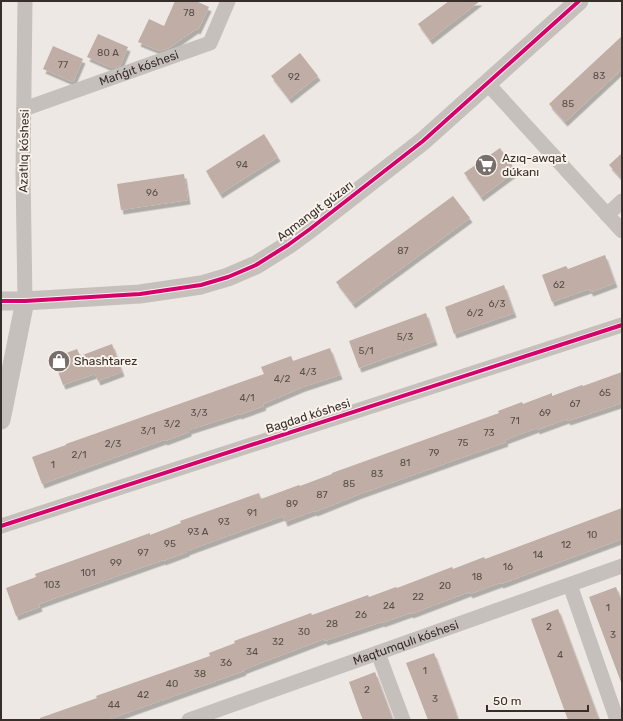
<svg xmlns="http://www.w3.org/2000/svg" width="623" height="721" viewBox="0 0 623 721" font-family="Rubik,sans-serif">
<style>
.building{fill:#bfada6;filter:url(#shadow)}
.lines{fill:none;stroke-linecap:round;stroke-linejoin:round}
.minor{stroke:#c6c0bc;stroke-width:15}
.tertiary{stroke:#c6c0bc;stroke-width:19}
.cycleway-casing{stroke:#f9f2eb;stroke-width:6}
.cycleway{stroke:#d6006c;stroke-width:4}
.labels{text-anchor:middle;stroke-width:4;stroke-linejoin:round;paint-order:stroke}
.number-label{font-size:10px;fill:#594e49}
.street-label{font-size:12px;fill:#372e2a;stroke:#f9f2eb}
.poi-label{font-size:12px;fill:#372e2a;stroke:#f9f2eb;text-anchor:start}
</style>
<defs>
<filter id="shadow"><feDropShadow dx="2.5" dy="4.5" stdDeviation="0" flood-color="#0004"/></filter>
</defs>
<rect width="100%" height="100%" fill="#ede8e3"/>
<path class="building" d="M 175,1 L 196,1 L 209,7 L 198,30 L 196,29 L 169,48 L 160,51 L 138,42 L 149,19 L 164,26 Z
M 449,1 L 480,1 L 430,40 L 418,24 Z
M 98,34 L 128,47 L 120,66 L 112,68 L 87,57 Z
M 622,36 L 622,69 L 565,122 L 549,104 Z
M 53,46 L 83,59 L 73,82 L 43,69 Z
M 300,53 L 318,76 L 289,99 L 271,76 Z
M 264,134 L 278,157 L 220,194 L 206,171 Z
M 500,148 L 516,171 L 481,197 L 464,173 Z
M 622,153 L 622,179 L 609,165 Z
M 184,174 L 188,200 L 121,210 L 117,184 Z
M 453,196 L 470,218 L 353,304 L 336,282 Z
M 605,255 L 615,283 L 591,292 L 589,289 L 552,302 L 542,275 L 566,266 L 568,269 Z
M 504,285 L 514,313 L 454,334 L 445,307 Z
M 426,313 L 435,341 L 359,368 L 349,341 Z
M 112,344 L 122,372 L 98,381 L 95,374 L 63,385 L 53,358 L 77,349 L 80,356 Z
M 330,348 L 340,375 L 303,387 L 263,404 L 264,406 L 239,415 L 239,414 L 189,430 L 189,432 L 165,441 L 164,440 L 42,484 L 32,457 L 66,445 L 66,444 L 264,374 L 261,367 L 291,356 L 293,361 Z
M 622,372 L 622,403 L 568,421 L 567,419 L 537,430 L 537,428 L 505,440 L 506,442 L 360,494 L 315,512 L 314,511 L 285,522 L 283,516 L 187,551 L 187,552 L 163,561 L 163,560 L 39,604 L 40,607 L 16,616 L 6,588 L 36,577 L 35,574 L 150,533 L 150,535 L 181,523 L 180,521 L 259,493 L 261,499 L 299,485 L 300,486 L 332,474 L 332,473 L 499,413 L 498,411 L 522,402 L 523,404 L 552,393 L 552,396 L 582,385 L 583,386 Z
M 622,508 L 622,539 L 501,584 L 500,583 L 470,594 L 469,592 L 411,614 L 410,613 L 382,623 L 382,622 L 325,641 L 324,639 L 243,670 L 244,671 L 107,720 L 40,720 L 40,718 L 97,698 L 96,696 L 210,656 L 209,653 L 235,643 L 234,641 L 311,613 L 312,615 L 368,595 L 369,597 L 396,587 L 397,588 L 452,567 L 453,569 L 484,557 L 485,559 Z
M 616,587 L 622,602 L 622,682 L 621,682 L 589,597 Z
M 558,609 L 598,717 L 590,720 L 568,720 L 531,619 Z
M 434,653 L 453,705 L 458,720 L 428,720 L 417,691 L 406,663 Z
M 375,672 L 393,720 L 363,720 L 359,710 L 349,682 Z"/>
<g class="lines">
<g class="minor">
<path d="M 25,1 L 23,173 L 25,301"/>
<path d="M 487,83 L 622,231"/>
<path id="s1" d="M 24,109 L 210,43 L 228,1"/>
<path d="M 607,215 L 622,201"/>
<path d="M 1,526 L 622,325"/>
<path d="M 570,585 L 617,720"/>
<path d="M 378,653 L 403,720"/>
<path id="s2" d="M 189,720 L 622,566"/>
</g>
<path class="tertiary" d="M 1,301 L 25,301 L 140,294 L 201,285 L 228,277 L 256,265 L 288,245 L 310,229 L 423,141 L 579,1
M 1,420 L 25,301"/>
<g class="cycleway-casing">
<path id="cycleway" d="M 1,301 L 25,301 L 140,294 L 201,285 L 228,277 L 256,265 L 288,245 L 310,229 L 423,141 L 579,1
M 1,526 L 622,325"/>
</g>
<use href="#cycleway" class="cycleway"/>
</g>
<defs>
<g id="supermarket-disc" transform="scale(1.15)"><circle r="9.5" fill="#776f6b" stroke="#f9f2eb"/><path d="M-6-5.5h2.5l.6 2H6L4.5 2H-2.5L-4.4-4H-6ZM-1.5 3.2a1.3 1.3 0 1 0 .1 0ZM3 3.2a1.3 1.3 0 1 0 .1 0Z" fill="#fff"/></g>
<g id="shop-disc" transform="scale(1.15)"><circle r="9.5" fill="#776f6b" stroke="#f9f2eb"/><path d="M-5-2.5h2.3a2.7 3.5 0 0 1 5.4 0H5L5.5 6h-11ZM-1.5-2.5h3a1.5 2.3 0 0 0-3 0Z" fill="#fff"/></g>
</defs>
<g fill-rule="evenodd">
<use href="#supermarket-disc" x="486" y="165"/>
<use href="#shop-disc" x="59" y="361"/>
</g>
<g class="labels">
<g class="number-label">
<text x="189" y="16">78</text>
<text x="108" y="56">80 А</text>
<text x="63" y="68">77</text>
<text x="599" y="79">83</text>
<text x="294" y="80">92</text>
<text x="568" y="107">85</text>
<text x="242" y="168">94</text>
<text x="152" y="196">96</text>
<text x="403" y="254">87</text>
<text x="559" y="288">62</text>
<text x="497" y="307">6/3</text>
<text x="475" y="316">6/2</text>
<text x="405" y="340">5/3</text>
<text x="366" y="354">5/1</text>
<text x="308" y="375">4/3</text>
<text x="282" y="382">4/2</text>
<text x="605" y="396">65</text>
<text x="247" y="401">4/1</text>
<text x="575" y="407">67</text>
<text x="199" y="416">3/3</text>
<text x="545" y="416">69</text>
<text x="515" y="424">71</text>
<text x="172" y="427">3/2</text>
<text x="148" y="434">3/1</text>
<text x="489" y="436">73</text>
<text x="463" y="446">75</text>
<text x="113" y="447">2/3</text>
<text x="434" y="456">79</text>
<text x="79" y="458">2/1</text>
<text x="405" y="466">81</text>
<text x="53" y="468">1</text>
<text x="377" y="477">83</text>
<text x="349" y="487">85</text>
<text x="322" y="498">87</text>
<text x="292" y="507">89</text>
<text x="252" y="516">91</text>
<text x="224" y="525">93</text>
<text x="198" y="535">93 А</text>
<text x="592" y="538">10</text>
<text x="170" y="547">95</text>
<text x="566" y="548">12</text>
<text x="143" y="556">97</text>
<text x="538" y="558">14</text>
<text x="116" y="566">99</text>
<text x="508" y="570">16</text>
<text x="88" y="576">101</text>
<text x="477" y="580">18</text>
<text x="52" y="588">103</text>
<text x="445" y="589">20</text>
<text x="418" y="600">22</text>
<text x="389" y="609">24</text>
<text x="608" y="611">1</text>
<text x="361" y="618">26</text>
<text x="332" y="627">28</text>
<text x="549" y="630">2</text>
<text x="304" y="635">30</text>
<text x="613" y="638">3</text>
<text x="278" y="645">32</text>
<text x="252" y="655">34</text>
<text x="560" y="658">4</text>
<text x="226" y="666">36</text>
<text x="425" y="674">1</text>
<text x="200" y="677">38</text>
<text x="172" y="687">40</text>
<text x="367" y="693">2</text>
<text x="143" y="698">42</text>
<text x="435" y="702">3</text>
<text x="114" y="708">44</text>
</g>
<g class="street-label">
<text dy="4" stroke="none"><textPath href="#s1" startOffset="122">Mańǵıt kóshesi</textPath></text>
<text transform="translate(24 151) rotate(-89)" y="4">Azatlıq kóshesi</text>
<text transform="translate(315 211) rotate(-37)" y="4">Aqmangıt gúzarı</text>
<text transform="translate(308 416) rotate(-18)" y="4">Bagdad kóshesi</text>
<text dy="4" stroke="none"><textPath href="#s2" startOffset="230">Maqtumqulı kóshesi</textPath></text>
</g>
<g class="poi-label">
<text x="502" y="162">Azıq-awqat<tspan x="502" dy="14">dúkanı</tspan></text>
<text x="74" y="365">Shashtarez</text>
</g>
</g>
<rect width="623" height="721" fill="none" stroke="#372e2a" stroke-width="4"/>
<path d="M487 705v6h101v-6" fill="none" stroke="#372e2a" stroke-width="2"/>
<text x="493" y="705" font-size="12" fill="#372e2a" stroke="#f9f2eb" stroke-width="3" paint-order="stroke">50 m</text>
</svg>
